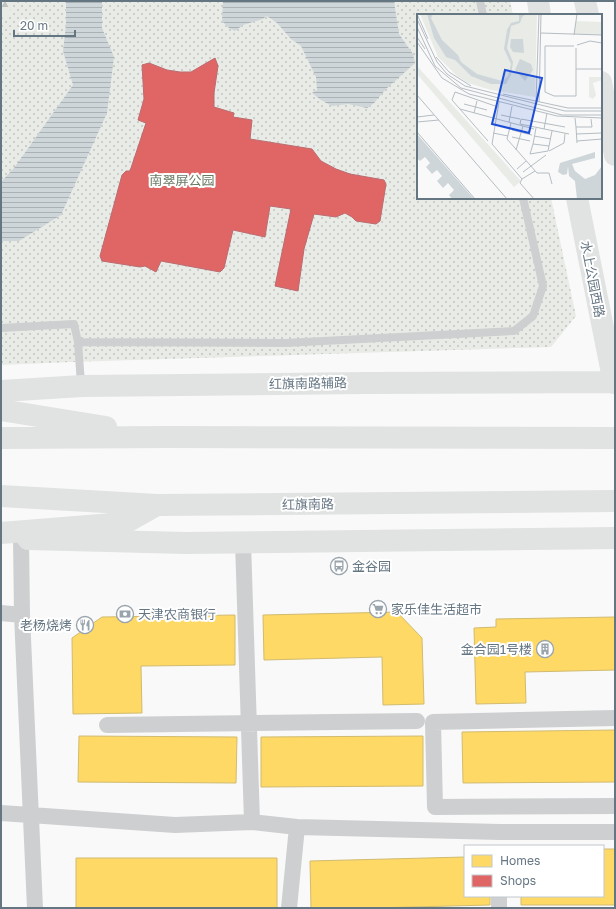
<svg xmlns="http://www.w3.org/2000/svg" width="616" height="909" viewBox="0 0 616 909" font-family="'Golos Text','Noto Sans SC',sans-serif">
<style>
.grass{fill:url(#grass-dots)}
.forest{fill:url(#forest-firs)}
.water{fill:url(#water-rules)}
.homes{fill:#ffd966;stroke:#d1bb6f}
.shops{fill:#e06666;stroke:#bb6b6f}
.lines{fill:none;stroke-linecap:round;stroke-linejoin:round}
.service{stroke:#cecfd0;stroke-width:8}
.minor{stroke:#cecfd0;stroke-width:16}
.secondary{stroke:#e1e2e2;stroke-width:22}
.trunk{stroke:#e1e2e2;stroke-width:22}
.labels{text-anchor:middle;stroke-width:4;stroke-linejoin:round;paint-order:stroke}
.park-label{font-size:13px;fill:#687a64;stroke:#fff}
.street-label{font-size:13px;fill:#657683;stroke:#fff}
.poi-label{font-size:13px;fill:#657683;stroke:#fff;text-anchor:start}
.inset-road{fill:none;stroke:#b5bdc3;stroke-width:1}
.view{fill:#1d4ed8;fill-opacity:0.15;stroke:#1d4ed8;stroke-width:2}
.inset-edge{fill:none;stroke:#657683;stroke-width:2}
</style>
<defs>
<pattern id="grass-dots" width="8" height="8" patternUnits="userSpaceOnUse"><rect width="8" height="8" fill="#e8ebe6"/><path d="M2 2h.1M6 6h.1" fill="none" stroke="#c0c3c0" stroke-width="1.8" stroke-linecap="round"/></pattern>
<pattern id="forest-firs" width="22" height="20" patternUnits="userSpaceOnUse"><rect width="22" height="20" fill="#e8ebe6"/><path d="M5 1l3.5 6h-7zM16 11l3.5 6h-7z" fill="#c0c3c0"/></pattern>
<pattern id="water-rules" width="6" height="5" patternUnits="userSpaceOnUse"><rect width="6" height="5" fill="#ced6d9"/><path d="M0 2.5h6" fill="none" stroke="#abb2b5"/></pattern>
</defs>
<rect width="100%" height="100%" fill="#f9f9f9"/>
<path class="grass" d="M 1,1 L 510,1 L 513,15 L 418,15 L 418,198 L 551,198 L 576,316 L 551,347 L 71,362 L 1,365 Z"/>
<path class="forest" d="M 1,1 L 12,1 L 10,15 L 1,18 Z"/>
<path class="water" d="M 66,1 L 102,1 L 102,28 L 114,57 L 107,113 L 61,215 L 19,241 L 1,241 L 1,182 L 14,168 L 73,85 L 63,51 L 66,25 Z
M 223,1 L 394,1 L 399,34 L 413,54 L 415,63 L 386,89 L 374,103 L 367,108 L 348,104 L 332,106 L 321,100 L 312,93 L 317,90 L 316,77 L 301,46 L 291,39 L 277,23 L 270,18 L 266,16 L 263,19 L 243,25 L 235,31 L 229,28 L 222,21 Z"/>
<path class="homes" d="M 397,612 L 422,638 L 424,704 L 383,705 L 382,657 L 264,660 L 263,615 Z
M 235,615 L 235,665 L 141,666 L 142,713 L 73,714 L 72,638 L 102,617 Z
M 615,617 L 615,670 L 525,672 L 526,703 L 476,704 L 474,628 L 496,627 L 496,619 Z
M 615,730 L 615,782 L 463,783 L 462,732 Z
M 79,736 L 237,737 L 236,783 L 78,782 Z
M 423,736 L 423,786 L 261,787 L 261,737 Z
M 603,849 L 615,849 L 615,905 L 521,905 L 521,896 L 603,896 Z
M 465,857 L 465,896 L 490,896 L 490,905 L 373,908 L 311,908 L 310,861 Z
M 76,858 L 277,858 L 277,908 L 76,908 Z"/>
<path class="shops" d="M 215,58 L 218,66 L 214,93 L 214,107 L 234,113 L 233,117 L 252,120 L 250,139 L 312,149 L 321,161 L 336,169 L 350,174 L 384,180 L 386,184 L 380,221 L 376,224 L 356,221 L 352,217 L 345,213 L 336,217 L 314,214 L 304,249 L 298,291 L 275,286 L 291,209 L 270,206 L 265,237 L 233,230 L 224,268 L 220,272 L 161,261 L 156,272 L 145,266 L 140,267 L 102,261 L 100,256 L 122,175 L 126,171 L 130,171 L 146,123 L 138,120 L 144,99 L 142,65 L 149,63 L 167,70 L 180,72 L 191,72 Z"/>
<g class="lines">
<path class="service" d="M 480,1 L 483,15
M 1,328 L 74,324 L 78,342 L 81,384
M 78,342 L 285,343 L 514,331 L 533,316 L 543,286 L 523,198"/>
<path class="minor" d="M 21,538 L 22,615 L 35,908
M 243,542 L 252,822
M 1,613 L 22,615
M 615,718 L 433,722 L 435,807 L 615,806
M 107,725 L 417,721
M 1,813 L 175,825 L 252,822 L 297,827 L 500,832 L 615,832
M 289,908 L 297,827
M 499,908 L 499,896"/>
<path class="secondary" d="M 538,1 L 540,15
M 585,1 L 588,15
M 601,82 L 615,155
M 577,198 L 614,383
M 1,391 L 82,386 L 366,383 L 615,382
M 28,539 L 186,543 L 615,538"/>
<path class="trunk" d="M 1,410 L 106,427
M 1,438 L 169,437 L 615,438
M 1,496 L 157,505 L 615,501
M 1,533 L 125,523 L 157,505"/>
</g>
<defs>
<g id="bus-ring" transform="scale(0.9)"><circle r="9.5" fill="#fff" stroke="#99a4ac" stroke-width="1.5"/><path d="M-5-6H5V4H4V6H2V4H-2V6H-4V4H-5ZM-3.5-4V0h7V-4ZM-3.5 1.2v1.5H-2V1.2ZM2 1.2v1.5H3.5V1.2Z" fill="#99a4ac"/></g>
<g id="supermarket-ring" transform="scale(0.9)"><circle r="9.5" fill="#fff" stroke="#99a4ac" stroke-width="1.5"/><path d="M-6-5.5h2.5l.6 2H6L4.5 2H-2.5L-4.4-4H-6ZM-1.5 3.2a1.3 1.3 0 1 0 .1 0ZM3 3.2a1.3 1.3 0 1 0 .1 0Z" fill="#99a4ac"/></g>
<g id="bank-ring" transform="scale(0.9)"><circle r="9.5" fill="#fff" stroke="#99a4ac" stroke-width="1.5"/><path d="M-6-4H6V4H-6ZM0-2.3a2.3 2.3 0 1 0 0 4.6a2.3 2.3 0 1 0 0-4.6Z" fill="#99a4ac"/></g>
<g id="restaurant-ring" transform="scale(0.9)"><circle r="9.5" fill="#fff" stroke="#99a4ac" stroke-width="1.5"/><path d="M-5-6h1v4h1v-4h1v4h1v-4h1v5L-1.5 .5V6h-2V.5L-5-1ZM5-6V6H3V1.5H1.5Q1.5-4 5-6Z" fill="#99a4ac"/></g>
<g id="building-ring" transform="scale(0.9)"><circle r="9.5" fill="#fff" stroke="#99a4ac" stroke-width="1.5"/><path d="M-4-6H4V6H1V3H-1V6H-4ZM-2.5-4.3h1.7v1.8h-1.7ZM.8-4.3h1.7v1.8H.8ZM-2.5-1h1.7V.8h-1.7ZM.8-1h1.7V.8H.8Z" fill="#99a4ac"/></g>
</defs>
<g fill-rule="evenodd">
<use href="#bus-ring" x="339" y="566"/>
<use href="#supermarket-ring" x="378" y="609"/>
<use href="#bank-ring" x="125" y="614"/>
<use href="#restaurant-ring" x="85" y="625"/>
<use href="#building-ring" x="545" y="649"/>
</g>
<g class="labels">
<g class="park-label">
<text x="182" y="185">南翠屏公园</text>
</g>
<g class="street-label">
<text transform="translate(593 279) rotate(79)" y="5">水上公园西路</text>
<text transform="translate(308 383) rotate(-1)" y="5">红旗南路辅路</text>
<text transform="translate(308 504) rotate(-1)" y="5">红旗南路</text>
</g>
<g class="poi-label">
<text x="352" y="571">金谷园</text>
<text x="391" y="614">家乐佳生活超市</text>
<text x="138" y="619">天津农商银行</text>
<text x="72" y="630" text-anchor="end">老杨烧烤</text>
<text x="532" y="654" text-anchor="end">金合园1号楼</text>
</g>
</g>
<g transform="translate(417 14)">
<rect width="185" height="185" fill="#f9f9f9"/>
<path d="M 3,0 L 120,0 L 118,83 L 74,76 L 51,69 L 40,62 L 21,43 Z" fill="#e8ebe6"/>
<path d="M 20,0 L 79,0 L 77,3 L 84,7 L 67,33 L 72,36 L 86,14 L 83,34 L 90,45 L 88,57 L 65,57 L 58,54 L 19,8 ZM 159,7 L 185,8 L 185,21 L 157,20 ZM 0,52 L 104,167 L 97,173 L 0,60 Z" fill="#e8ebe6"/>
<path d="M 172,63 L 185,63 L 185,66 L 176,69 L 179,81 L 176,85 L 172,83 Z" fill="#e8ebe6"/>
<path d="M 10,0 L 16,0 L 14,4 L 25,26 L 41,41 L 44,48 L 60,60 L 85,67 L 91,62 L 94,50 L 87,35 L 90,16 L 94,9 L 102,7 L 102,0 L 109,0 L 105,3 L 103,9 L 94,12 L 90,34 L 96,48 L 94,61 L 89,70 L 74,70 L 54,62 L 38,46 L 29,43 L 17,24 ZM 94,25 L 106,25 L 107,39 L 96,38 L 93,33 ZM 103,45 L 114,50 L 116,56 L 108,67 L 98,56 ZM 0,120 L 57,185 L 35,185 L 32,181 L 37,176 L 31,169 L 26,174 L 20,167 L 25,162 L 20,156 L 15,160 L 9,153 L 13,149 L 8,143 L 3,147 L 0,144 ZM 178,138 L 178,144 L 155,150 L 158,157 L 168,165 L 178,161 L 185,152 L 185,185 L 160,185 L 158,167 L 152,162 L 151,152 L 150,160 L 146,161 L 141,158 L 143,149 Z" fill="#ced6d9"/>
<path class="inset-road" d="M 0,0 L 11,25M 0,5 L 20,48 L 30,60 L 48,72 L 148,97 L 185,97M 0,13 L 18,52 L 44,74 L 145,101 L 185,101M 124,19 L 185,21M 157,21 L 160,0M 0,23 L 8,35M 0,28 L 25,64 L 52,80 L 140,102 L 185,104M 160,31 L 173,27 L 185,29M 157,32 L 128,32 L 128,78 L 137,82 L 159,82 L 159,34M 19,43 L 32,58 L 54,72M 159,55 L 185,55M 86,80 L 151,94 L 185,94M 0,81 L 90,185M 119,87 L 122,0M 82,88 L 75,130 L 105,165 L 118,157M 122,88 L 124,0M 47,90 L 70,96M 43,95 L 117,115M 57,99 L 60,87M 84,101 L 103,105M 0,103 L 17,101M 158,104 L 159,113 L 175,113 L 174,105M 0,108 L 22,106M 92,108 L 95,92M 94,109 L 90,125 L 120,159 L 132,159 L 135,170M 148,113 L 104,105 L 103,110 L 152,120M 159,113 L 160,129M 119,114 L 116,130 L 132,132M 127,115 L 130,99M 95,116 L 115,121M 0,118 L 58,185M 76,119 L 91,122M 159,120 L 185,119M 117,122 L 134,125M 95,123 L 113,127M 71,127 L 35,86 L 38,78 L 81,93M 160,127 L 185,125M 116,130 L 113,140 L 131,137 L 135,117M 99,136 L 106,112M 132,137 L 147,129 L 148,120M 100,155 L 109,147M 106,158 L 129,141M 105,165 L 103,169 L 117,185"/>
<path class="view" d="M 88,56 L 125,64 L 112,119 L 75,110 Z"/>
<rect width="185" height="185" class="inset-edge"/>
</g>
<rect width="616" height="909" fill="none" stroke="#657683" stroke-width="4"/>
<rect x="464" y="845" width="140" height="52" fill="#ffffff" stroke="#c1c8cd"/>
<rect x="472" y="855" width="20" height="12" fill="#ffd966" stroke="#c1c8cd"/>
<text x="500" y="865" font-size="12" fill="#657683">Homes</text>
<rect x="472" y="875" width="20" height="12" fill="#e06666" stroke="#c1c8cd"/>
<text x="500" y="885" font-size="12" fill="#657683">Shops</text>
<path d="M14 30v6h61v-6" fill="none" stroke="#657683" stroke-width="2"/>
<text x="20" y="30" font-size="12" fill="#657683" stroke="#ffffff" stroke-width="3" paint-order="stroke">20 m</text>
</svg>
